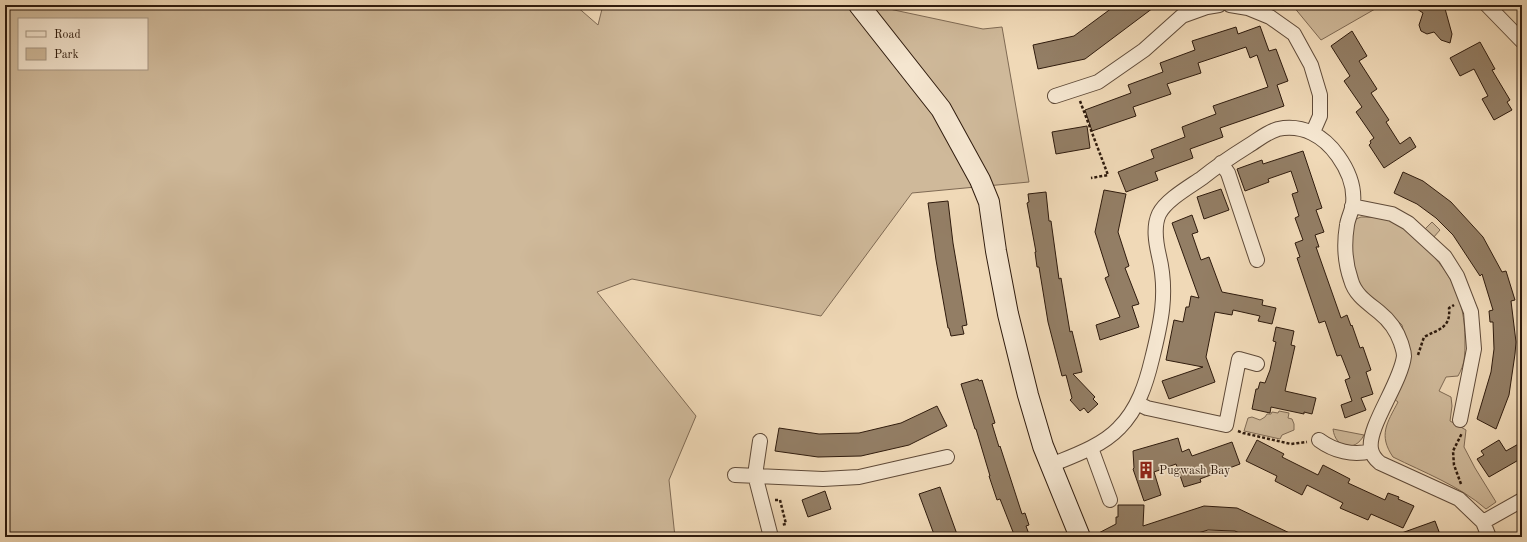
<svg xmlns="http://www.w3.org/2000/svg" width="1527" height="542" viewBox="0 0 1527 542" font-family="'Old Standard TT',serif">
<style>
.green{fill:#cfb99a;stroke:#7f6a54;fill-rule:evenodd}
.building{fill:#937e65;stroke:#2f1b0d}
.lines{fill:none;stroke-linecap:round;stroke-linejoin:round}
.street-casing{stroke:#5f4a38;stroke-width:16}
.secondary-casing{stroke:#2f1b0d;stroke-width:22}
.path{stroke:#2f1b0d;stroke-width:2.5;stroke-dasharray:3 2;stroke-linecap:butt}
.street{stroke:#f5e6d0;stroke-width:14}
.secondary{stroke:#f5e6d0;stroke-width:20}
.labels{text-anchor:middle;stroke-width:3;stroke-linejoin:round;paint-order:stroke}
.poi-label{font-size:12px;fill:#2f1b0d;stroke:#f5e6d0;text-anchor:start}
</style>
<rect width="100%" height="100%" fill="#f0d9b7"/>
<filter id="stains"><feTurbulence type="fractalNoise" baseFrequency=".005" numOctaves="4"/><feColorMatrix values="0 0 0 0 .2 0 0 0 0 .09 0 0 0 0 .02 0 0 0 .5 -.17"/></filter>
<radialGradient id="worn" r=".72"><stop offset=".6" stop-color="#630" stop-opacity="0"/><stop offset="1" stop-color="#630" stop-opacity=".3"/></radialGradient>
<path class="green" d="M 5,5 L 575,5 L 598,25 L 603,5 L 875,5 L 894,10 L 983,29 L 1002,27 L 1029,182 L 912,193 L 821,316 L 632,279 L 597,292 L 696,416 L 669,480 L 675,537 L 5,537 ZM 19,19 L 147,19 L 147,69 L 19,69 Z
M 1290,5 L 1382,5 L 1321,40 L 1293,6 Z
M 1361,217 C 1374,217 1388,218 1400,224 C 1406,227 1413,235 1418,240 C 1450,271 1465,296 1465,341 C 1465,355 1465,364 1458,376 L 1446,377 L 1439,391 L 1451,397 L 1452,406 L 1450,421 L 1466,430 L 1464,447 L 1475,468 L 1496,502 L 1486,509 C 1460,486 1423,472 1393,457 C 1378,435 1387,423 1398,402 L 1394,399 L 1405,337 L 1402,325 L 1387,310 L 1361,290 L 1350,264 L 1353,227 L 1356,219 Z
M 1432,222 L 1440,230 L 1433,238 L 1424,230 Z
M 1279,411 L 1289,413 L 1288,418 L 1292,419 L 1294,424 L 1294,430 L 1282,435 L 1280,439 L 1244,431 L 1248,418 L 1252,417 L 1260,420 L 1265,417 L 1267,414 L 1271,414 L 1272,412 L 1278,413 Z
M 1333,429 L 1364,435 C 1355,453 1335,448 1333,429 Z"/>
<path class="building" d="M 1116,5 L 1157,5 L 1085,59 L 1038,69 L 1033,45 L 1074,36 Z
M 1411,5 L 1444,5 L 1452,34 L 1450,43 L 1441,40 L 1434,32 L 1427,34 L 1421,31 L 1419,25 L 1423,13 Z
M 1260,26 L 1269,51 L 1276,49 L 1288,81 L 1277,85 L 1284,106 L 1220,128 L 1223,137 L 1190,149 L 1193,158 L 1155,172 L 1158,180 L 1126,192 L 1118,172 L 1154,158 L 1151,150 L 1185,137 L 1182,127 L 1216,114 L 1213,106 L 1268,87 L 1257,55 L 1250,58 L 1246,47 L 1198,63 L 1201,73 L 1167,84 L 1171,94 L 1133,107 L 1136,116 L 1092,131 L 1085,110 L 1131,93 L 1128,85 L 1163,72 L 1160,63 L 1195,50 L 1192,41 L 1236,27 L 1238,34 Z
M 1352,31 L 1367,56 L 1359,61 L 1377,89 L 1371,93 L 1389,120 L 1386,122 L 1400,144 L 1410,137 L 1416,147 L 1384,168 L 1369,145 L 1371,143 L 1370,141 L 1374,138 L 1356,112 L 1362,107 L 1344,81 L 1350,76 L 1331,46 Z
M 1480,42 L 1495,69 L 1492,70 L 1510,100 L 1507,102 L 1512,110 L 1494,120 L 1482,99 L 1488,96 L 1474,69 L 1460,76 L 1450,58 Z
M 1087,126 L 1090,148 L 1056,154 L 1052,132 Z
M 1303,151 L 1322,208 L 1316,210 L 1324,232 L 1315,235 L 1319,247 L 1316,247 L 1341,318 L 1347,315 L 1351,326 L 1352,325 L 1360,348 L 1363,347 L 1371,370 L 1366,372 L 1373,394 L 1361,398 L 1366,410 L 1345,418 L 1341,405 L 1352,401 L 1345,380 L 1350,378 L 1341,355 L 1337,356 L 1325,321 L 1319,323 L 1297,258 L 1300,257 L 1295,243 L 1303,240 L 1295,218 L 1299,216 L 1292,194 L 1298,192 L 1291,171 L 1268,179 L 1269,182 L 1245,191 L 1237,169 L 1262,160 L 1263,164 Z
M 1403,172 L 1423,181 L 1451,202 L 1483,237 L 1502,272 L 1506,271 L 1515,300 L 1511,301 L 1516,342 L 1515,354 L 1509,395 L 1496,429 L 1477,419 L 1491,372 L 1494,349 L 1493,322 L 1490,322 L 1489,311 L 1493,310 L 1482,274 L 1480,276 L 1453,235 L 1436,218 L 1417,204 L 1394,193 Z
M 1221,189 L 1229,210 L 1204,219 L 1197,197 Z
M 1104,190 L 1126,194 L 1118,232 L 1129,266 L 1125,268 L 1139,304 L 1132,306 L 1139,327 L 1100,340 L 1096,325 L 1120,317 L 1105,278 L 1109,276 L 1095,232 Z
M 1046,192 L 1049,221 L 1051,221 L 1059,279 L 1061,278 L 1070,332 L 1072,331 L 1082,372 L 1073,374 L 1095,397 L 1093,399 L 1098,404 L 1088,413 L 1084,408 L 1080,411 L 1070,400 L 1072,398 L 1066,375 L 1062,376 L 1048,322 L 1039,267 L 1037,267 L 1035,252 L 1036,252 L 1027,203 L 1029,202 L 1028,194 Z
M 948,201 L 953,243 L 967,325 L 962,326 L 964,334 L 951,336 L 949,328 L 948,328 L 936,260 L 928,203 Z
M 1192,215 L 1198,232 L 1192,234 L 1201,260 L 1209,257 L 1222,292 L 1263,300 L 1262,305 L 1276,308 L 1272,324 L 1258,321 L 1260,316 L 1233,310 L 1232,315 L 1215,312 L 1206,357 L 1215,382 L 1169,399 L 1162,381 L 1203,367 L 1166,360 L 1174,320 L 1183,322 L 1186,307 L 1189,307 L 1191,296 L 1199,298 L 1172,223 Z
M 1276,327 L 1294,331 L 1291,345 L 1295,346 L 1285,391 L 1316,398 L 1312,414 L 1304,412 L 1304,414 L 1271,407 L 1270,413 L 1252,409 L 1256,389 L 1258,389 L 1260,382 L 1265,383 L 1270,370 L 1276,342 L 1273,341 Z
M 978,379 L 979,381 L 982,380 L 995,423 L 992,424 L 999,447 L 1000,446 L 1022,514 L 1025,513 L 1029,525 L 1026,526 L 1030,537 L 1015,537 L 1000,499 L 997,500 L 989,476 L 990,476 L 976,429 L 975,429 L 961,384 Z
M 937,406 L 947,426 L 909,445 L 861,456 L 818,457 L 775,451 L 779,428 L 819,434 L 859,433 L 901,423 Z
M 1178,438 L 1182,452 L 1189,449 L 1192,456 L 1232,442 L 1240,464 L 1200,479 L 1201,482 L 1184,487 L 1176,464 L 1154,472 L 1161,495 L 1144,501 L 1133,469 L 1134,468 L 1133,451 Z
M 1257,440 L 1284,454 L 1282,457 L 1318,475 L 1323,465 L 1350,479 L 1348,483 L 1385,500 L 1388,493 L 1399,497 L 1398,499 L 1414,506 L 1403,528 L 1371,514 L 1368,520 L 1340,508 L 1343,503 L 1307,485 L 1302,495 L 1275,481 L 1277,476 L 1246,461 Z
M 1499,440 L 1506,451 L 1522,442 L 1522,458 L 1489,477 L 1477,459 L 1484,455 L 1481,451 Z
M 940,487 L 958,537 L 935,537 L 919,494 Z
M 825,491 L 831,509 L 808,517 L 802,500 Z
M 1118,505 L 1144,505 L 1143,526 L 1204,506 L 1237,508 L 1298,537 L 1247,537 L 1235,531 L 1208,530 L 1185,537 L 1091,537 L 1116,524 L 1116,517 L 1118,517 Z
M 1435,521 L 1441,537 L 1396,537 L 1396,535 Z"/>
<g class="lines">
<g class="street-casing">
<path id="street" d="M 1230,5 L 1248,8 L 1270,17 L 1294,34 L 1311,65 L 1320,95 L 1320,116 L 1313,132
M 1487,5 L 1522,41
M 1055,96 L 1098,82 L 1144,50 L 1182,16 L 1207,7 L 1219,5
M 1221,163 L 1228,173 L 1257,260
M 1352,206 L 1392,214 L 1408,223 L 1445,257 L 1457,276 L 1471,312 L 1474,349 L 1460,420
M 1137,403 L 1147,408 L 1226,425 L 1239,359 L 1257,364
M 1319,440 C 1334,451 1353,456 1371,451
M 760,441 L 755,475 L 771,537
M 1091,448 L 1110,500
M 1051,465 C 1073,456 1102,446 1119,428 C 1138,409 1146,384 1152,359 C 1161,323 1168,293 1159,256 C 1156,243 1153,227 1159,214 C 1166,200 1189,187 1202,178 C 1217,166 1232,156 1248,146 C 1258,140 1267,132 1278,129 C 1303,124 1324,136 1338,156 C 1348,170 1355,186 1353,204 C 1352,211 1348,218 1347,225 C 1344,243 1345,263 1351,280 C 1355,295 1368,303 1379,312 C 1389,320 1397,331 1401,343 C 1402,347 1404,351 1404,356 C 1401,383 1367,427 1371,449 C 1372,455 1375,459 1380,463 L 1459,499 L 1483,522 L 1489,537
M 735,475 L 823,479 L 859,477 L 947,457
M 1483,522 L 1522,500"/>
</g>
<g class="secondary-casing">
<path id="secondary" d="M 859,5 L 941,109 L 980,180 L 989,202 L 996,251 L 1008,314 L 1028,395 L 1043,446 L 1080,537"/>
</g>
<path class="path" d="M 1080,101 L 1108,175 L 1091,178
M 1418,355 L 1424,337 C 1439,329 1451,328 1449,308 L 1454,305
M 1238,431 L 1243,433 L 1291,444 L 1307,442
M 1461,484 L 1454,465 L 1453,451 L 1462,433
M 775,500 L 780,500 L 786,524 L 781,525"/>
<use href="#street" class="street"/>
<use href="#secondary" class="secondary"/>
</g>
<defs>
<g id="building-bare" transform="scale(1.38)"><path d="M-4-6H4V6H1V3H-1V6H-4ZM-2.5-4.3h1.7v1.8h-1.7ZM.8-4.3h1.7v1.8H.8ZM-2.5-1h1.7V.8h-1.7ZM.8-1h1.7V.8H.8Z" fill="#8f2418" stroke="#f5e6d0" stroke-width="2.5" paint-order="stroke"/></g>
</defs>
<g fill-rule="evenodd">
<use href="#building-bare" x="1146" y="470"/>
</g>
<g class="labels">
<g class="poi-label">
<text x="1159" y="474">Pugwash Bay</text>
</g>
</g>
<rect width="1527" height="542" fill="none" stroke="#f0d9b7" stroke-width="20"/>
<rect x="6" y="6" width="1515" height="530" fill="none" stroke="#2f1b0d" stroke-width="2"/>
<rect x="10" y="10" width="1507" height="522" fill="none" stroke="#2f1b0d"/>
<rect x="18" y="18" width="130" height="52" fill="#f5e6d0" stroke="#a69582"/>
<rect x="26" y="31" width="20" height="6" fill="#f5e6d0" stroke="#a69582"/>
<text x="54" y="38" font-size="12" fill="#2f1b0d">Road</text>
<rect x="26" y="48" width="20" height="12" fill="#cfb99a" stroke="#a69582"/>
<text x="54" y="58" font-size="12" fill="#2f1b0d">Park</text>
<rect width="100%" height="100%" filter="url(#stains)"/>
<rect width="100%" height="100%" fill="url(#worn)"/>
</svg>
